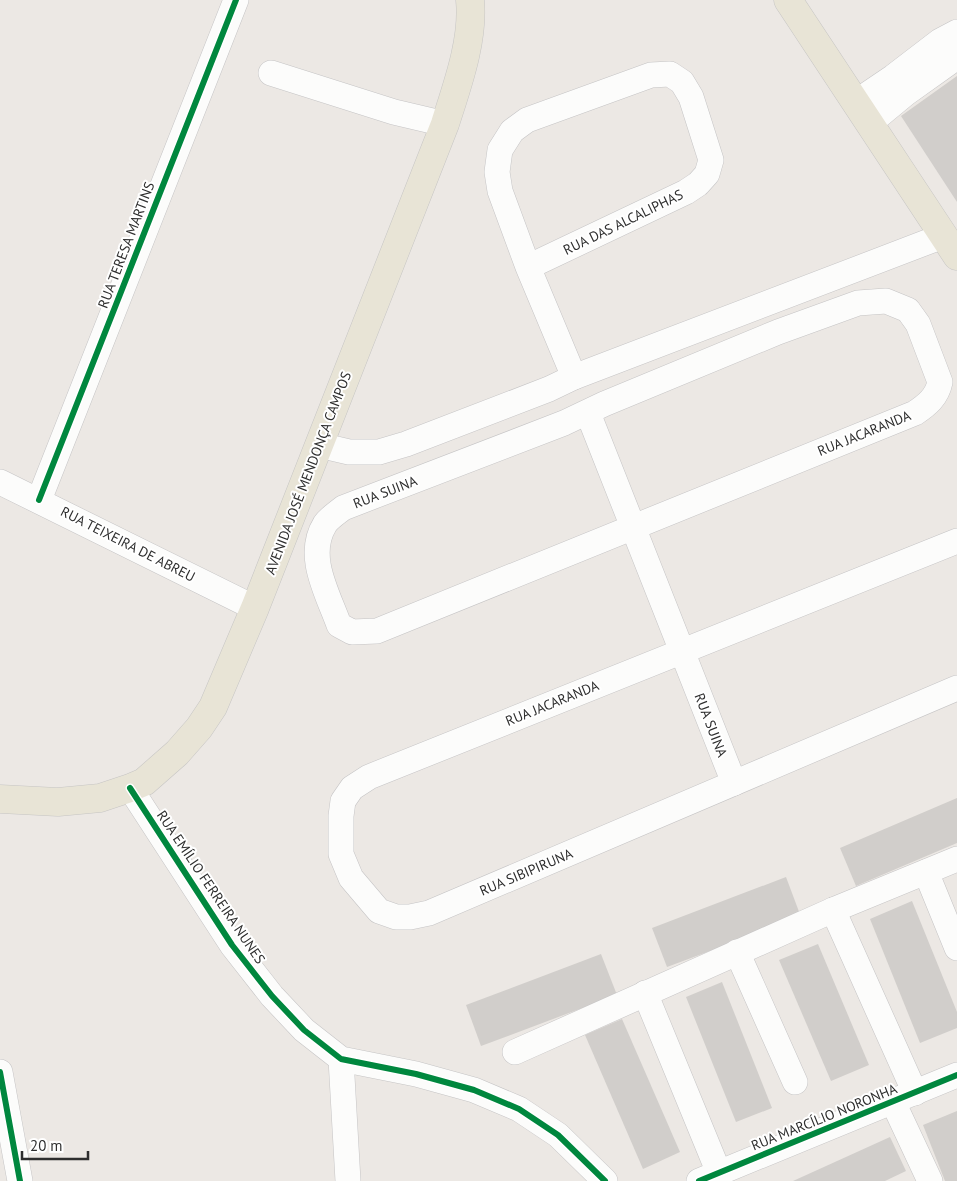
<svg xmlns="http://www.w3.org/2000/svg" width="957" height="1181" viewBox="0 0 957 1181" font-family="'PT Sans',sans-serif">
<rect width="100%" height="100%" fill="#ece8e4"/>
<g fill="#d1cecb">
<path d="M957,76V202L901,116Z"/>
<path d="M957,798V843L856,886L840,848Z"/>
<path d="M786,877L801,917L667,967L652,928Z"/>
<path d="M912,901L957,1012V1028L920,1043L870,919Z"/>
<path d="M818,944L869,1065L831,1081L779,960Z"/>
<path d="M601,954L617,995L481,1046L466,1005Z"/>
<path d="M722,982L772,1108L736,1122L686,997Z"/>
<path d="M622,1019L680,1152L643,1169L585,1035Z"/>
<path d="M957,1111V1181H945L923,1125Z"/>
<path d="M890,1137L906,1171L885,1181H793Z"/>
</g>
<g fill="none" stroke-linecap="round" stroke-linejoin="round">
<defs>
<g id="minor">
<path d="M271,73L394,112L445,124"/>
<path d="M856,102L893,77L940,41L957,32"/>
<path d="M870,123L905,94L957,57"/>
<path d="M528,267L686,192L698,184L707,174L711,160L691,97L682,82L670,74L651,75L527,120L512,131L500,150L497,172L500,191L528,267L574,377"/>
<path d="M886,301L908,310L918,324L940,382C937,397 927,405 915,413L377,631L352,632L339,625C328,594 305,556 325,524C329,518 337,513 343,508L564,423L604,404L778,332L858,303Z"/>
<path d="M588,413L734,783"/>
<path d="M319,445L349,452H379L406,444L549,389L574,377L943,236"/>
<path d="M0,482L255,608"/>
<path d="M39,500L236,0"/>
<path d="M957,541L369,777L352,788L343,801L341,816V854L351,878L379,911L396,917H410L429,913L957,688"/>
<path d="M130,788L232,945L272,996L304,1030L341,1059L416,1074L474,1090L519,1109L558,1135L605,1181"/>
<path d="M926,872L957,948"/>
<path d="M833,910L915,1093"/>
<path d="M737,952L795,1082"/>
<path d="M645,993L719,1173"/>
<path d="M515,1052L833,910L957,859"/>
<path d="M341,1059L348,1181"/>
<path d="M0,1072L20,1181"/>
<path d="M893,1102L930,1181"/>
<path d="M699,1181L957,1075"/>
</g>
<g id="major">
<path d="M788,0L957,256"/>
<path d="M0,799L58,802L100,798L130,788L144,782L177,753L199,728L213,707L255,608L445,124C457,86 474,40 470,0"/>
</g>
</defs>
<use href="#minor" stroke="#c5c4c5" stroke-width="26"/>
<use href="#major" stroke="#c6c5c4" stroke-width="29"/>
<use href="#minor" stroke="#fcfcfb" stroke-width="25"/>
<use href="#major" stroke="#e8e4d6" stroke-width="28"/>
<defs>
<g id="cycleway">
<path d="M39,500L236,0"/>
<path d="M130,788L232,945L272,996L304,1030L341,1059L416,1074L474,1090L519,1109L558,1135L605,1181"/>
<path d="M0,1072L20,1181"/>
<path d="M699,1181L957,1075"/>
</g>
</defs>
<use href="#cycleway" stroke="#fff" stroke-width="9"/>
<use href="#cycleway" stroke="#00873e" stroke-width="6"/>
</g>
<g text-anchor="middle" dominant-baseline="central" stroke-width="4" stroke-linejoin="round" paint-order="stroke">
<g font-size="14" fill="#2e2e2e" stroke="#fff">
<text transform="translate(623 222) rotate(-26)">RUA DAS ALCALIPHAS</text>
<text transform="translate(126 245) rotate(-69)">RUA TERESA MARTINS</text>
<text transform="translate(864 433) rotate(-22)">RUA JACARANDA</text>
<text transform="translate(308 473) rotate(-69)">AVENIDA JOSÉ MENDONÇA CAMPOS</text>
<text transform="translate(385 492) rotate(-21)">RUA SUINA</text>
<text transform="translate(128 544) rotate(27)">RUA TEIXEIRA DE ABREU</text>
<text transform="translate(552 703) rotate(-22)">RUA JACARANDA</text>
<text transform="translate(711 725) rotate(69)">RUA SUINA</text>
<text transform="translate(526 872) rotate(-23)">RUA SIBIPIRUNA</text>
<text transform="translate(211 887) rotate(56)">RUA EMÍLIO FERREIRA NUNES</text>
<text transform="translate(824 1117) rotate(-22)">RUA MARCÍLIO NORONHA</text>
</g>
</g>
<path d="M22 1151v8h66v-8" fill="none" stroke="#2e2e2e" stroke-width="2.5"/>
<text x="30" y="1151" font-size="15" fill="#2e2e2e" stroke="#ffffff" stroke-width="4" paint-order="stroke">20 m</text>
</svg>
